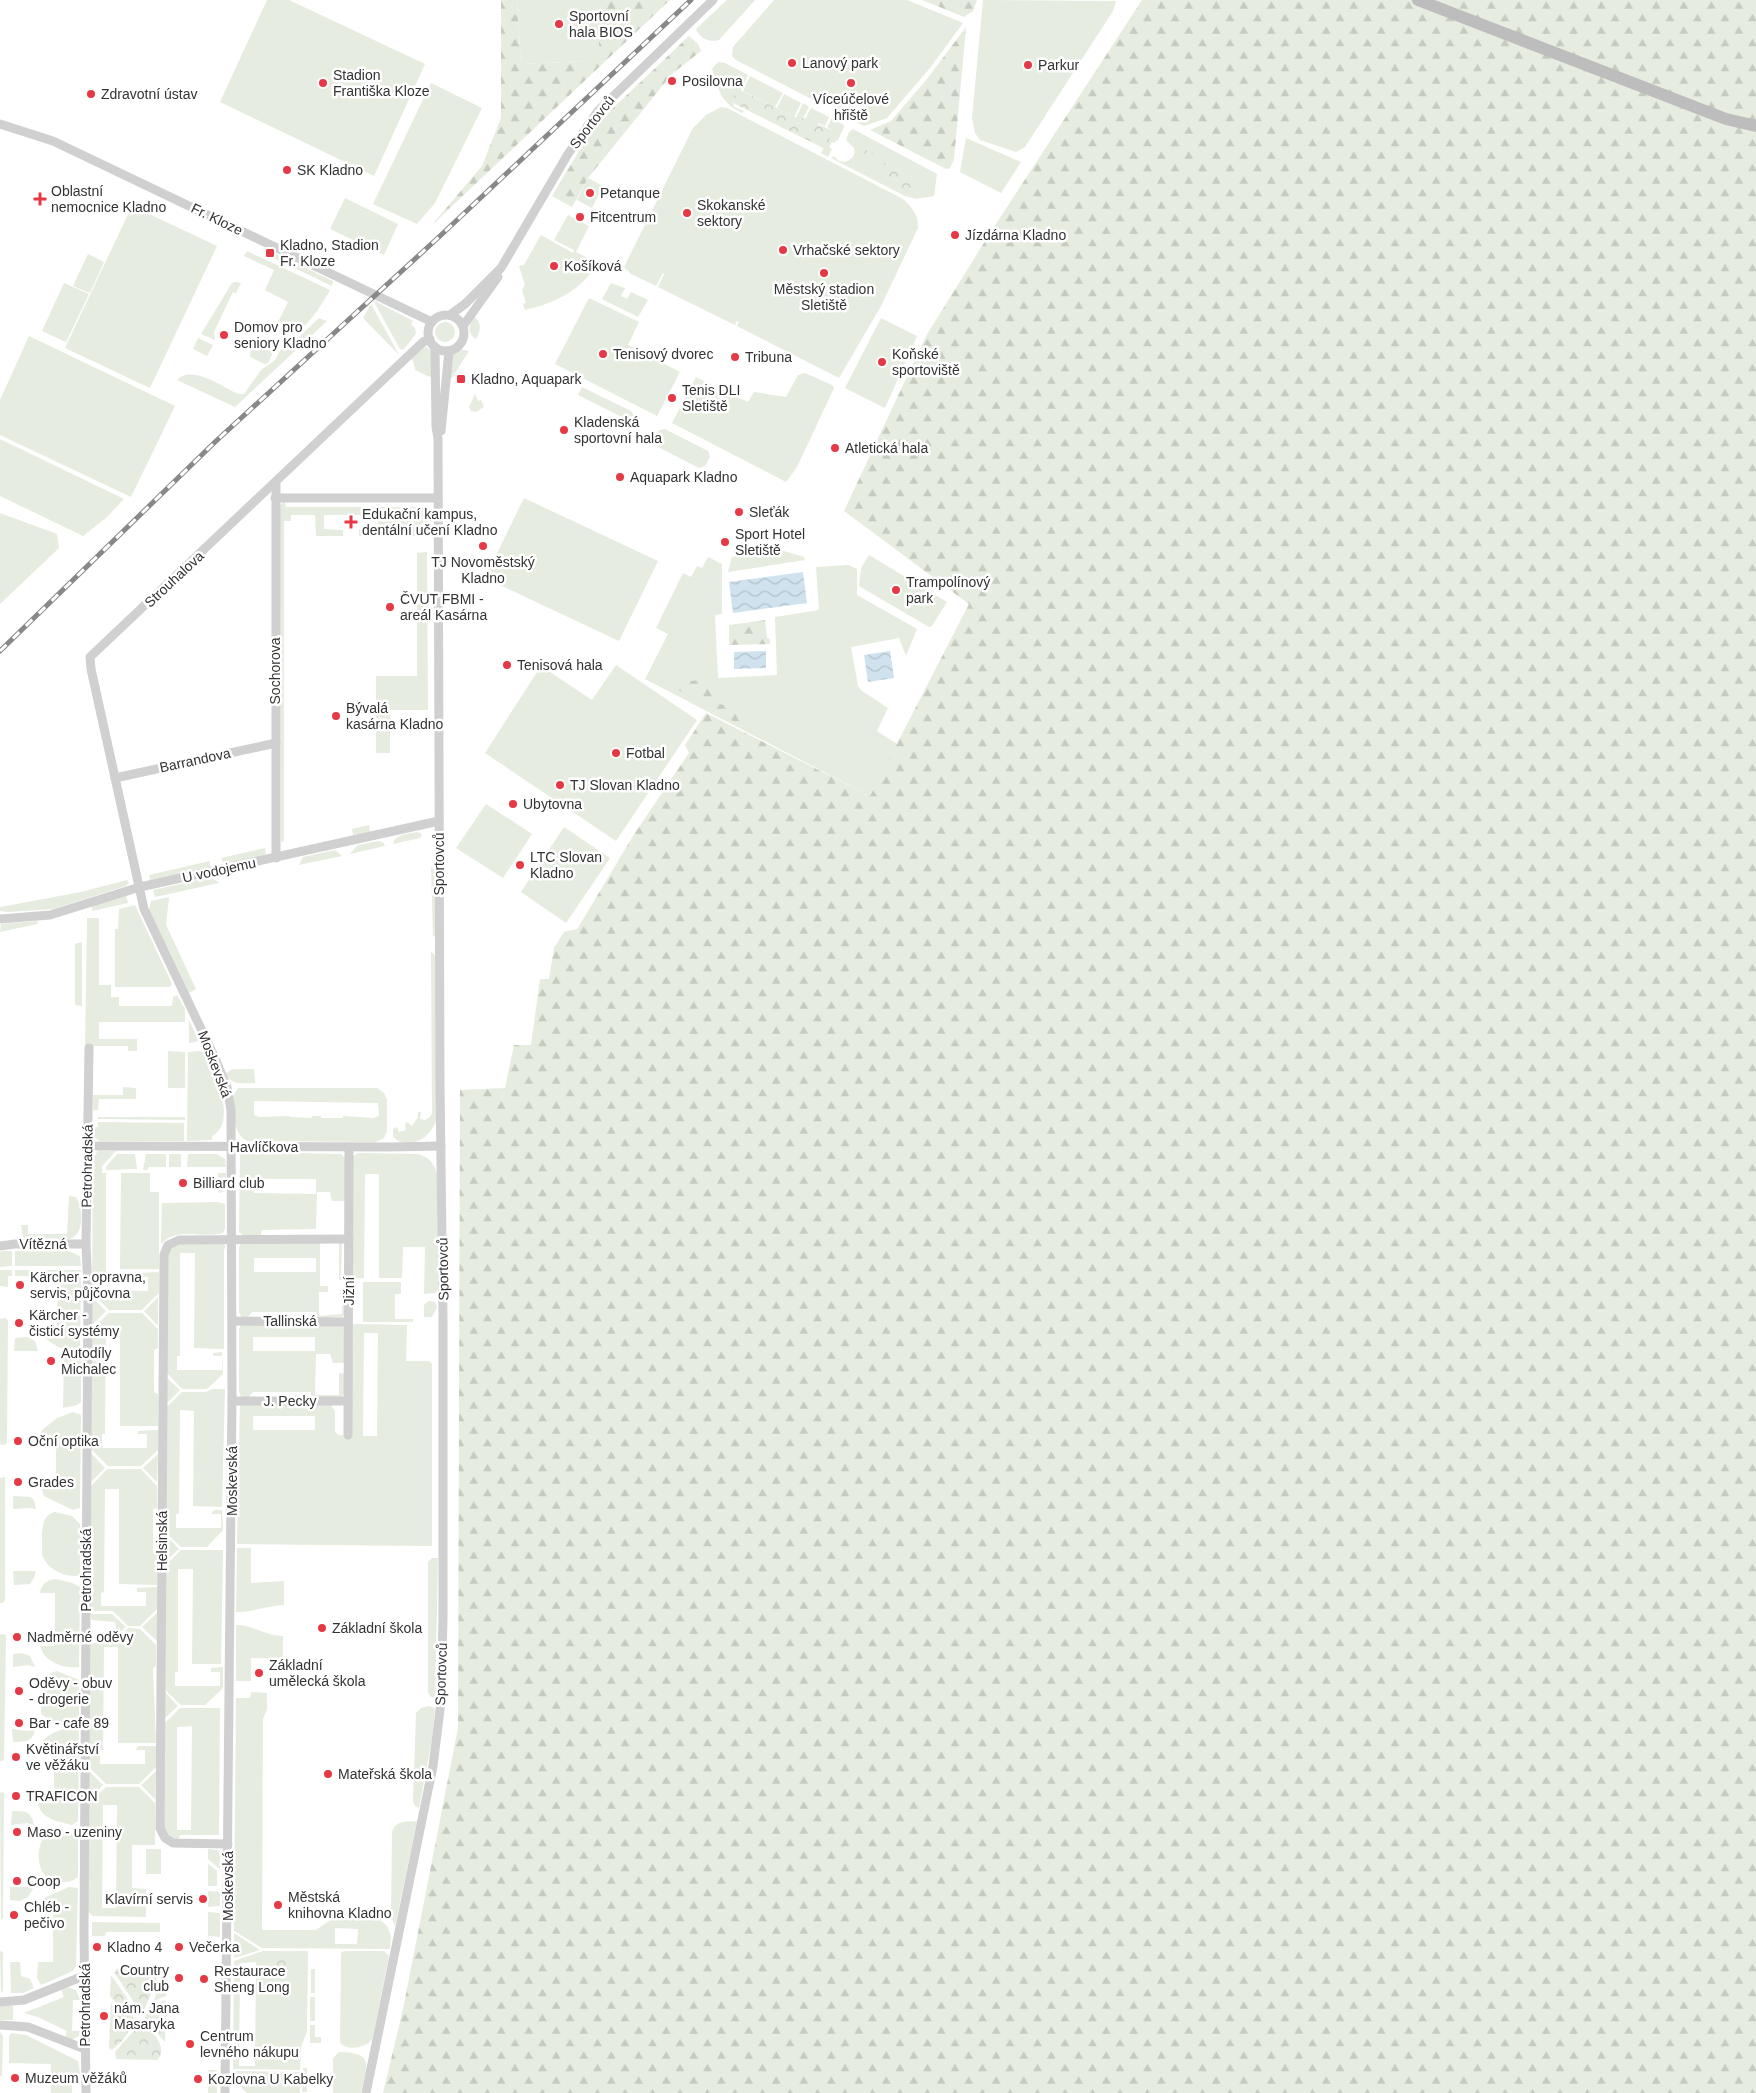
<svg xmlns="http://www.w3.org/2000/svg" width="1756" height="2093" viewBox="0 0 1756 2093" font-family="Arial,sans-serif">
<defs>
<pattern id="forest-firs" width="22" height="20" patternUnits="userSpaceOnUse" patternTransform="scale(1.25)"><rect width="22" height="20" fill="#e6ecdf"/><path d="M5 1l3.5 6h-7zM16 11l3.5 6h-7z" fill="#c6cbc0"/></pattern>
<pattern id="park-crowns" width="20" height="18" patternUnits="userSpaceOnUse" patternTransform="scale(1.25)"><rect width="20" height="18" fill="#e6ecdf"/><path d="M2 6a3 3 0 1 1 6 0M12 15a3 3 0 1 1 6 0" fill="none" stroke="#c6cbc0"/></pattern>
<pattern id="water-waves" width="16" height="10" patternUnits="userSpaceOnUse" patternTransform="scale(1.25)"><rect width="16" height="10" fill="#cfe2ee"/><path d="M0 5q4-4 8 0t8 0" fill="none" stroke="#b2c2cd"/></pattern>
</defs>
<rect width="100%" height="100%" fill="#fff"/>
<g fill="#e6ecdf" fill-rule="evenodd">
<path d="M267,0H289L425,64L374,176L220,102Z"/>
<path d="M517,0H599V50L585,61L521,64Z"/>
<path d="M727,0H755L719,40C709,43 700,38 696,29Z"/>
<path d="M774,0H907L963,23L930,68L887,118L864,126L852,120L855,116L864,111L867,97L863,95L852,116L823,101L850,50L821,104L736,60L732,56L733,47Z"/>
<path d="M983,0L1116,1L1113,11L1025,147L1016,152L980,140L975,133L972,118Z"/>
<path d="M718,62L725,63L748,75L741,90L731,102L734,104L733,106L744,111L742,113C719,101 720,92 712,69Z"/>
<path d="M750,76L783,93L775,107L743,91Z"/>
<path d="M431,83L482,108L435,203L417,224L373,204Z"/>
<path d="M784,94L801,103L794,117L777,108Z"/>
<path d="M803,103L809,107L802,120L796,118Z"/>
<path d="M721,107L727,108L903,199C912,207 919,216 918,228L881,306L839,378L737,326L739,322L737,321L735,325L658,287L664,274L663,273L656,286L631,274L624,267L693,128L706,115Z"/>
<path d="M811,108L829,117L825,126L818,123L817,125L805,119Z"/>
<path d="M832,118L844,125V127L838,140L834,143L832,142L829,147L832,149L828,157L821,153L834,131L827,127Z"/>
<path d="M853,129L937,174L934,196L916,199L905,196L831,158L834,156L839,161L845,162C852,160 856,155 854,148L846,140L849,132ZM884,163L920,181L906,186L890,177Z"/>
<path d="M966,138L1021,162L1001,193L960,172Z"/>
<path d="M588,178L603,186L592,208L577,200Z"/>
<path d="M345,198L398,224L384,255L330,229Z"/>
<path d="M132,206L217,246L150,388L65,348Z"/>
<path d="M568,215L589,226L576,252L598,263C581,290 556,303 525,310L523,304L526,303L522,290L525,285L519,266L524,265L541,235L573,253L574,250L554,240Z"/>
<path d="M247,251L330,290C326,298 307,329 297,330C291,330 283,324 278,322L288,302L265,290L274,270L244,256Z"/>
<path d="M274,253L333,281L332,286L271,257Z"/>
<path d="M88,254L104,262L90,293L73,286Z"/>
<path d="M235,282L241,283L236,293L233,292L214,332L215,340L201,334L232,283Z"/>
<path d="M64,283L89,294L66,342L42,331Z"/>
<path d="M611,283L625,288L621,296L627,299L631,292L648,300L638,317L602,299Z"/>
<path d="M589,298L639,322L628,345L680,372L657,416L555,364Z"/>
<path d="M373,300L413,321L411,324L415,328L416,334L403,350L400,349Z"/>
<path d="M371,304L399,355L363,318Z"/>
<path d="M474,316C482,324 481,329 476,339C466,333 469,325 474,316Z"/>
<path d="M319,318L327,321L235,407L177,380C191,364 223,387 238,394H244L261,370L275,360L284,344L300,336Z"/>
<path d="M881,318L917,336L885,408L845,388Z"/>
<circle cx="445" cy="332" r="10"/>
<path d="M29,336L175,406L131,497L0,435V400Z"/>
<path d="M198,338L213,345L207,356L193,349Z"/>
<path d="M269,338L275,340L277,344L268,363L264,364L250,357L251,348Z"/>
<path d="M425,346L432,351V377L427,376L415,370L414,363L411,358Z"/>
<path d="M460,349L469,351L452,378H448L452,355Z"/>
<path d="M805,373L832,385L834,388L797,467L786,482L672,423L696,377L748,402L754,392L786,397L798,375Z"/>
<path d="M582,387L631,411L634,415L632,422L578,395Z"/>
<path d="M475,394L478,401L481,400L484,407L476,412L471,411L469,407Z"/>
<path d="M665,429L708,451L710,457L705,466L699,468L658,447C655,442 656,435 659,430Z"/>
<path d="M0,439L124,499L107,517L83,536L0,496Z"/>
<path d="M524,498L658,561L619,641L485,578Z"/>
<path d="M285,501L286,507H428V536H359V529H378V515H324V529L343,530V536H316L315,515H291V521H284V841L281,842L280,505Z"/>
<path d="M0,513L57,534L59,548L0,604Z"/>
<path d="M777,549L804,557L805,560L728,572L732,557Z"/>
<path d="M427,552L428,710H390V753H376V676H417V553Z"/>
<path d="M869,555L947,602L932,626L929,627L859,586L861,568Z"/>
<path d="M708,557L722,564V614L715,615L718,678L777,675L775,617L819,610L816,567L848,565L857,569V595L917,629L906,656L899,638L851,647L858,686L862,691L888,708L877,731L897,744L870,796L645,679L668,634L656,628L683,573L691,577L697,566L702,568Z"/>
<path d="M616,665L697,720L616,841L485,753L541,666L592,700Z"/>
<path d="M486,804L532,834L503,878L456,848Z"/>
<path d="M369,825L370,832L353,835L352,829Z"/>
<path d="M564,827L610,858L566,923L521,892Z"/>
<path d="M417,832L422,834L420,838L393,844C395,834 408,834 417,832Z"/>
<path d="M378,841L383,842L385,846L350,854L358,845Z"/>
<path d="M265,848L266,854L262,857L225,865L221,858Z"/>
<path d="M335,850L342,856L299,865L303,857Z"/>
<path d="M210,861V868L150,880L149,875Z"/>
<path d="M431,867L435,870L436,935L433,937Z"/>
<path d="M211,877L219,883L155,897L153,890Z"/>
<path d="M127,880L129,883L126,886L53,909L8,912L0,911V907L81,892Z"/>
<path d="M126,895L128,903L92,911V906Z"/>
<path d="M169,897L166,925L196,989L189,993L149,910L151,901Z"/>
<path d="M135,905L172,984L170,987H115V929H118L119,909Z"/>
<path d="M87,918H99V985H111V997H119V1006H172L173,997L177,995L185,1009V1022H99V1039H137V1051H128V1046H94L93,1048H85Z"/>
<path d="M38,921L37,924L0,932L1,924Z"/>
<path d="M82,942V1006L75,1005V944Z"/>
<path d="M431,951L436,957V1122C430,1134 422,1143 408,1142C401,1142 397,1142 393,1136V1130L395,1128L397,1127L399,1132L406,1130L405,1124L407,1122L412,1126L418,1117V1112H421L420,1119L425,1120L430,1117L432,1113Z"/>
<path d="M189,1020L199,1041L189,1043Z"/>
<path d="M168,1051L185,1052V1088H168Z"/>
<path d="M200,1051L206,1053C215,1074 238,1123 212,1136V1140L187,1141L188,1052Z"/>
<path d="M233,1069H254L255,1083C243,1083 231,1086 226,1073Z"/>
<path d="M123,1087L136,1088V1099H99L98,1110H93V1095H123Z"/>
<path d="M238,1088H377L384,1093L387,1099V1131L384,1138L376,1142L248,1141C231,1135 235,1110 233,1096ZM254,1101L378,1103L379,1116L373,1118L343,1116V1118H321V1116H312V1118L290,1117V1116L259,1117L254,1115Z"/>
<path d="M98,1117H185V1120L98,1119Z"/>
<path d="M98,1122L184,1123V1141H100C94,1138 93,1134 93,1128L98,1127Z"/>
<path d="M98,1151H116L102,1166V1173H106V1276H103V1290L148,1291V1277L139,1276V1273L159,1272V1293L142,1310H109L92,1293L93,1157Z"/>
<path d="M244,1152L341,1154L346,1159L347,1201H333L331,1198L330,1192H317L316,1229L262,1230L260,1237L244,1236L239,1232L240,1154ZM254,1179H316V1194L254,1193Z"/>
<path d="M358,1153L418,1154C429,1157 435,1164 437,1175L438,1290L436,1293L424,1294L425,1247H403L402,1278H379V1174H365L364,1278L351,1279L353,1156Z"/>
<path d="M117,1154H135L137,1169L106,1170V1167Z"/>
<path d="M146,1154H166V1167H149L147,1170H143Z"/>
<rect x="169" y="1154" width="12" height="13"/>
<path d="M188,1154H217L225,1159L226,1167H187Z"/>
<path d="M121,1173H150V1192H159V1269H120Z"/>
<path d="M218,1173H226V1191L218,1193Z"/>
<path d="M69,1196L76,1197C83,1208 85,1234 70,1239H27L23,1237L21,1225H28V1234H67Z"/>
<path d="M218,1202L225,1204V1228L223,1233C203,1239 176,1226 161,1244L162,1203Z"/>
<path d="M320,1241V1286H328V1292H319V1316L342,1314L343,1293L346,1298L345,1315L342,1317L316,1319V1312H283V1319H280V1312H252L246,1319L241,1316L239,1312V1247L241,1243ZM254,1258H316V1272H254Z"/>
<path d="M339,1242L342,1244L341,1280H339Z"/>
<path d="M174,1244H223L226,1246L224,1250V1349L194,1348L195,1253H180V1356H177V1370H222V1356H213V1353L222,1352L223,1374L207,1389H182L166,1372V1256Z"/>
<path d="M3,1251H12V1266L0,1267V1252Z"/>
<path d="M15,1251H68L80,1256L81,1266H15Z"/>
<path d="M0,1270H12V1276H8V1287L0,1286Z"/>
<path d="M15,1270H81L80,1350C69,1355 43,1342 42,1330H57L58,1277L15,1276Z"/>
<path d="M363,1282H401V1294H395V1319H413V1322H363Z"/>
<path d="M92,1297L106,1311L92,1325Z"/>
<path d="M158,1297V1326L144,1311Z"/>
<path d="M429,1301L435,1302L437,1307L432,1317H424V1305Z"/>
<path d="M109,1313H142L158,1329V1348L154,1350V1392L158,1394V1426H120V1331H106L105,1434H102V1448H147V1434H138V1431L158,1430V1450L141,1466H108L91,1449L92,1329Z"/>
<path d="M6,1318L8,1321L7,1443L4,1445L0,1444V1319Z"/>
<path d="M241,1324L342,1325L344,1328L346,1363H333L330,1354H316L315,1395H339V1373L346,1374L345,1393L341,1397L311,1398V1392H253L248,1398L241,1397L239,1392V1329ZM253,1337H315V1351H253Z"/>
<path d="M353,1324L407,1325L406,1361H429L432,1364V1546L237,1544L240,1404L331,1405L335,1411V1432L339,1435H350ZM364,1333H378L377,1436H363ZM253,1416H315V1430H253Z"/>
<path d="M27,1337L35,1341L38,1351H14L15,1338Z"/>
<path d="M64,1355L81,1361V1402L77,1405L63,1408Z"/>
<path d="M165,1376L180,1390L165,1405Z"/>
<path d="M212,1389H225L222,1507L193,1506L194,1411L180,1410L179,1514H176V1528H221V1514H212V1512L214,1510H222L223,1530L207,1547H181L164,1531L165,1409L182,1392H206Z"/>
<path d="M73,1412L81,1415L80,1508L73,1510L44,1496L41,1488L56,1487V1435H41L42,1430L57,1418Z"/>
<path d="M91,1453L105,1468L91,1482Z"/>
<path d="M158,1454L157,1482L143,1468Z"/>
<path d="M107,1469H141L157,1486V1508L153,1509V1552L157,1553V1585L119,1584V1489H105L104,1592L101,1593V1606H146V1592H137V1588L157,1587V1609L140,1626H128L113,1611H90L91,1486Z"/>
<path d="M5,1477V1601L2,1603H0V1478Z"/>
<path d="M13,1496L30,1497L34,1500L36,1509L30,1508L13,1509Z"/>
<path d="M55,1512L72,1516L80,1524V1576C64,1577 47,1570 42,1554C43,1541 38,1515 55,1512Z"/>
<path d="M164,1533L179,1549L164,1563Z"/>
<path d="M237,1548H251V1583L284,1581V1605C267,1606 253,1612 236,1612Z"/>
<path d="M181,1550H223L221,1664H192L193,1569H178V1672H175V1686H220V1672H211V1668L223,1667V1688L205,1705H181L164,1689V1567Z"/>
<path d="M432,1558H438L435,1699L430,1696L428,1692V1562Z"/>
<path d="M13,1571H36L34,1578L30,1584L14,1585Z"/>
<path d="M56,1579L72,1583L80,1587L79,1667C64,1669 44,1662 40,1646H55V1593H40C41,1584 47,1580 56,1579Z"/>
<path d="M157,1613V1641L142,1627Z"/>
<path d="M90,1614H112L126,1627L112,1640H90L93,1636L117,1635L115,1622L92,1620Z"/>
<path d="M236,1625C253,1625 266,1636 283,1636V1659L251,1658V1681H236Z"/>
<path d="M128,1628L140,1629L156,1645V1666L153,1668L156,1743H118V1647H104L103,1750H100V1764H145V1750H136L138,1746H156V1767L139,1784H106L89,1767L90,1643H113Z"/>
<path d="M3,1634L6,1635L4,1760L2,1761H0V1635Z"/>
<path d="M22,1653L30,1656L35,1667L28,1665L13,1667V1654Z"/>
<path d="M57,1671L79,1680V1719L72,1722H52L41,1714C42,1698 38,1675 57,1671Z"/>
<path d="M164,1691L178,1706L163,1720Z"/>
<path d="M251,1692L267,1693V1709L263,1719L262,1930H316L332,1919L380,1920L387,1926L391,1936L390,1949L262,1948L234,1931L236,1698H250ZM335,1928L358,1929L357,1944H335Z"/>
<path d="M429,1706L435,1708L432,1739L419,1808L415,1806L413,1802L416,1713L421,1708Z"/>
<path d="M180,1708H220L219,1835H180L178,1841H174L164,1831L163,1725ZM192,1726L191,1830H177V1727Z"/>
<path d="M73,1727L79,1729L78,1821L72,1825C60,1822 40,1819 38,1803H54V1751L39,1750C43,1734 58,1730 73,1727Z"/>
<path d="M12,1729L28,1731L35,1729C34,1742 24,1742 13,1742Z"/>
<path d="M89,1771L103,1785L89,1799Z"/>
<path d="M156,1771L155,1799L141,1785Z"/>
<path d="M106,1787H139L155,1803V1845H132V1888L146,1889V1917L93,1916L88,1912L89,1803ZM103,1805H117L116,1908H102Z"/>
<path d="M2,1792L4,1793L3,1918L1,1920L0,1793Z"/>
<path d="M12,1811C26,1811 31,1811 34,1825L27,1823L11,1825Z"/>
<path d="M417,1821L395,1926L391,1916L392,1833C395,1820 406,1822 417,1821Z"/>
<path d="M58,1829L69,1831L78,1836V1877C73,1881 69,1882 63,1882C32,1885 31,1832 58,1829Z"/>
<rect x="146" y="1849" width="15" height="25"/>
<path d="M208,1849L217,1850L220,1852V1869L208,1859Z"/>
<path d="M208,1864L217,1871V1886H208Z"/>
<path d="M10,1887H34L28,1897L20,1901L10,1900Z"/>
<path d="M69,1887L78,1888L76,1966L73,1971L41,1985L37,1978L38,1962H53V1909H37L44,1898Z"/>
<path d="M208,1891L220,1892V1906L208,1907Z"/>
<path d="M208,1912L220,1913V1937L208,1936Z"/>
<path d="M92,1922L160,1923V1932H106L105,1936H92Z"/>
<path d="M234,1933L260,1950L234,1958Z"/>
<path d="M0,1951L3,1952V1991L1,1993Z"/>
<path d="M263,1951H308L307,2032L301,2047L300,2070L233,2069L234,1961ZM256,1962L255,2066H239L240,1963Z"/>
<path d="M344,1951H384L389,1956L372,2040C365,2048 347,2051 340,2043L341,1953Z"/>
<path d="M10,1962H20L21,1976L30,1979L34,1988L23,1993H11Z"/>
<rect x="311" y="1969" width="4" height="24"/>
<path d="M68,1987L76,1990L80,2000H73L72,2031H80L79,2036L72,2040L65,2038L67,2031L38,2017L24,2013L64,1997L61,1990Z"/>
<rect x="310" y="1997" width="5" height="24"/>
<rect x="0" y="2006" width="13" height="14"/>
<path d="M310,2025H315V2037H321V2043H310Z"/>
<path d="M0,2032L3,2036L2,2076H0Z"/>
<path d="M11,2033L26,2035L78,2061L80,2074L72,2077V2093H51V2064L9,2063V2036Z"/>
<path d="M339,2052C375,2053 367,2064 361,2093H333V2058Z"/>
<path d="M303,2068H307V2092H302Z"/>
<rect x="208" y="2070" width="9" height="23"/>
<path d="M234,2071L300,2072V2093H247L234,2080Z"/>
</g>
<g fill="url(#forest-firs)">
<path d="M501,0H517L521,64L585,61L599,49V0H670L431,226L482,166L501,118Z"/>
<path d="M922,0H977L973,11L964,17Z"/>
<path d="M1142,0H1756V2093H383L403,2009L458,1728L460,1090L505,1088L514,1045H531L540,979H549L554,948L564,932L577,929L579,926L633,836L689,753L685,745L706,713L870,796L969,604L844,511L926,336L992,230Z"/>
<path d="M966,27L954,159L950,168L946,169L870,130L891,121L927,79Z"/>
<path d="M689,36L698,44L701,51L672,74L588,178L572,207L552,196L585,141L611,110Z"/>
<path d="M765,620L767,638L770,639V644L729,645V625Z"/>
<path d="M698,680L711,688L718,704L743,707L740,722C719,721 688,695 669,684Z"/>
</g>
<g fill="url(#park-crowns)">
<path d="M738,89L801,120L803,118L834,131L825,149L731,102Z"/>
<path d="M860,147L874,154V161H868L859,151Z"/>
<path d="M884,163L920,181L915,190L906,186L904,189L897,185L898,181L890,177L885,179L877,174V167Z"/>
<path d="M278,1957H284L290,1963L289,1993L269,1992L270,1964Z"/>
<path d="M119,1967L157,1968L159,1969L155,1985L144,2010L137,2007L114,1972Z"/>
<path d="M111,1975L135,2010L133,2013L117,2005L110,1996Z"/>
<path d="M161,1977L164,1976L167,1978L166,1996L154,2001Z"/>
<path d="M165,2000L166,2002L165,2042L148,2023L145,2017L150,2006Z"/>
<path d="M111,2003L134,2017L136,2021L122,2041L112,2050L109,2048Z"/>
<path d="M143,2024C153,2031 169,2049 157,2060L116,2059L115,2052L138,2026Z"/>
</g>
<g fill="url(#water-waves)">
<path d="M803,572L807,603L733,613L729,582Z"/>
<path d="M766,651V668L734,669V652Z"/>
<path d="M890,651L894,678L868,682L864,655Z"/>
</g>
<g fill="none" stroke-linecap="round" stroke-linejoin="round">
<g stroke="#d0d0d0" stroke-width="9">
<path d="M0,124L53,141L432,322"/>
<circle cx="446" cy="333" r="18"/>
<path d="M450,315L465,304L501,268L568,154L598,111L713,0"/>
<path d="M463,326L498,277"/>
<path d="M441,431L449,351"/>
<path d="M276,484V858"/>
<path d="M275,498H438"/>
<path d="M115,778L276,743"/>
<path d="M0,919L50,915L140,887L439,821"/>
<path d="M87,1146L390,1147L441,1146"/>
<path d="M0,1246L15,1244H86"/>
<path d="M233,1321L348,1322"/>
<path d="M232,1401H348"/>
<path d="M348,1435L349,1147"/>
<path d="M228,1844L173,1843L165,1838L160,1828L164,1255L168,1245L179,1240L349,1239"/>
<path d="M0,2002L24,2000L86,1975"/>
<path d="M0,2025L28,2027L85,2049"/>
<path d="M86,2093L84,1932L88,1291L86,1244L89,1048"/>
<path d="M225,2093L232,1394L231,1110L227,1087L214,1056L144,909L91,669L90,657L423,342L430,339"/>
<path d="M366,2093L433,1766L441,1702L443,1618V1317L440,1085L438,438L436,427L435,347"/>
</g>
<path stroke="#bdbdbd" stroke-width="12" d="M1418,0L1726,119L1756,126"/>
<defs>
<path id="rail" d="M0,651L215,442L440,236L691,0"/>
</defs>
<use href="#rail" stroke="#888" stroke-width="5"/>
<use href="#rail" stroke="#fff" stroke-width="3" stroke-dasharray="9" stroke-linecap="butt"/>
</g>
<g fill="#e63946" stroke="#fff" stroke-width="2">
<circle cx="559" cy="24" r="5"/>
<circle cx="792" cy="63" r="5"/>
<circle cx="1028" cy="65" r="5"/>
<circle cx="672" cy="81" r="5"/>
<circle cx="323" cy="83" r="5"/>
<circle cx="851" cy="83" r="5"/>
<circle cx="91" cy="94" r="5"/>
<circle cx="287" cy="170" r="5"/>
<circle cx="590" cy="193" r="5"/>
<path d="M37.5 191.5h5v5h5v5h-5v5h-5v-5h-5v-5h5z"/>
<circle cx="687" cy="213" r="5"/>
<circle cx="580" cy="217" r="5"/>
<circle cx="955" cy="235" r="5"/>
<circle cx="783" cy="250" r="5"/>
<rect x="265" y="248" width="10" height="10" rx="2.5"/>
<circle cx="554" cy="266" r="5"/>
<circle cx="824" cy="273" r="5"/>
<circle cx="224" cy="335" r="5"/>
<circle cx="603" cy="354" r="5"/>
<circle cx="735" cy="357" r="5"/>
<circle cx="882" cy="362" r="5"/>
<rect x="456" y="374" width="10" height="10" rx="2.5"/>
<circle cx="672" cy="398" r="5"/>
<circle cx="564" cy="430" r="5"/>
<circle cx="835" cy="448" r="5"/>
<circle cx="620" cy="477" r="5"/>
<circle cx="739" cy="512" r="5"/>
<path d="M348.5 514.5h5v5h5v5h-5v5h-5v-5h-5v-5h5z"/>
<circle cx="725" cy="542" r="5"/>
<circle cx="483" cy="546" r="5"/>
<circle cx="896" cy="590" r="5"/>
<circle cx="390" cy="607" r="5"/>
<circle cx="507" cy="665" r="5"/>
<circle cx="336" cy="716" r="5"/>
<circle cx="616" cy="753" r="5"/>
<circle cx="560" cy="785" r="5"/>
<circle cx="513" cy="804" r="5"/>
<circle cx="520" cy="865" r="5"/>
<circle cx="183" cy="1183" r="5"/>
<circle cx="20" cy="1285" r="5"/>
<circle cx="19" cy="1323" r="5"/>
<circle cx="51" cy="1361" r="5"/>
<circle cx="18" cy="1441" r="5"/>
<circle cx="18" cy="1482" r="5"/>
<circle cx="322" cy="1628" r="5"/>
<circle cx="17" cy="1637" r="5"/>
<circle cx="259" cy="1673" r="5"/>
<circle cx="19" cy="1691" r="5"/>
<circle cx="19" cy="1723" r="5"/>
<circle cx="16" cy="1757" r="5"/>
<circle cx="328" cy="1774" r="5"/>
<circle cx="16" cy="1796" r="5"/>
<circle cx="17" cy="1832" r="5"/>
<circle cx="17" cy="1881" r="5"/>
<circle cx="203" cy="1899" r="5"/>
<circle cx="278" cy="1905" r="5"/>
<circle cx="14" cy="1915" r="5"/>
<circle cx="97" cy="1947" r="5"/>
<circle cx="179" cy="1947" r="5"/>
<circle cx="179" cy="1978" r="5"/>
<circle cx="204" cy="1979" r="5"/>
<circle cx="104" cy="2016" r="5"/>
<circle cx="190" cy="2044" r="5"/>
<circle cx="15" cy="2078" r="5"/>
<circle cx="198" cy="2079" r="5"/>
</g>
<g text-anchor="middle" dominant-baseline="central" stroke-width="5" stroke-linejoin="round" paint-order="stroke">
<g font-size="14" fill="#333" stroke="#fff" text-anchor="start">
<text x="569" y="16">Sportovní<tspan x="569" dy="16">hala BIOS</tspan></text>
<text x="802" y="63">Lanový park</text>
<text x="1038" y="65">Parkur</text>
<text x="333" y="75">Stadion<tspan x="333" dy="16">Františka Kloze</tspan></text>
<text x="682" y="81">Posilovna</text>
<text x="101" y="94">Zdravotní ústav</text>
<text x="851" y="99" text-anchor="middle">Víceúčelové<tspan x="851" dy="16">hřiště</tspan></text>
<text x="297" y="170">SK Kladno</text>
<text x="51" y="191">Oblastní<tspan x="51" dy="16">nemocnice Kladno</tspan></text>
<text x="600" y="193">Petanque</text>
<text x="697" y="205">Skokanské<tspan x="697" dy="16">sektory</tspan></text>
<text x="590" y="217">Fitcentrum</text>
<text x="965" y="235">Jízdárna Kladno</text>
<text x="280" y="245">Kladno, Stadion<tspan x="280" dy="16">Fr. Kloze</tspan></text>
<text x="793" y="250">Vrhačské sektory</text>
<text x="564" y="266">Košíková</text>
<text x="824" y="289" text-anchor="middle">Městský stadion<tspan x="824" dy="16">Sletiště</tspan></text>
<text x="234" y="327">Domov pro<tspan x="234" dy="16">seniory Kladno</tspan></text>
<text x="613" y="354">Tenisový dvorec</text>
<text x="892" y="354">Koňské<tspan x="892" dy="16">sportoviště</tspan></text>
<text x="745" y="357">Tribuna</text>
<text x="471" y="379">Kladno, Aquapark</text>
<text x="682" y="390">Tenis DLI<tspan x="682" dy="16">Sletiště</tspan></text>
<text x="574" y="422">Kladenská<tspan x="574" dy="16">sportovní hala</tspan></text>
<text x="845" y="448">Atletická hala</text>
<text x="630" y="477">Aquapark Kladno</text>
<text x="749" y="512">Sleťák</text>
<text x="362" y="514">Edukační kampus,<tspan x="362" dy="16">dentální učení Kladno</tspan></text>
<text x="735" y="534">Sport Hotel<tspan x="735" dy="16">Sletiště</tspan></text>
<text x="483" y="562" text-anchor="middle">TJ Novoměstský<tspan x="483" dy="16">Kladno</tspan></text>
<text x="906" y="582">Trampolínový<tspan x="906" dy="16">park</tspan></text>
<text x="400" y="599">ČVUT FBMI -<tspan x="400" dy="16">areál Kasárna</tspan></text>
<text x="517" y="665">Tenisová hala</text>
<text x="346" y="708">Bývalá<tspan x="346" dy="16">kasárna Kladno</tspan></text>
<text x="626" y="753">Fotbal</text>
<text x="570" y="785">TJ Slovan Kladno</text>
<text x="523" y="804">Ubytovna</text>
<text x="530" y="857">LTC Slovan<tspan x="530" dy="16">Kladno</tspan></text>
<text x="193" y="1183">Billiard club</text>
<text x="30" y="1277">Kärcher - opravna,<tspan x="30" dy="16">servis, půjčovna</tspan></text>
<text x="29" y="1315">Kärcher -<tspan x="29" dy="16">čisticí systémy</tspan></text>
<text x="61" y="1353">Autodíly<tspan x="61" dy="16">Michalec</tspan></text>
<text x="28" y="1441">Oční optika</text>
<text x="28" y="1482">Grades</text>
<text x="332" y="1628">Základní škola</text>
<text x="27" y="1637">Nadměrné oděvy</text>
<text x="269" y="1665">Základní<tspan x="269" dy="16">umělecká škola</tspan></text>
<text x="29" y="1683">Oděvy - obuv<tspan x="29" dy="16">- drogerie</tspan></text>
<text x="29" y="1723">Bar - cafe 89</text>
<text x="26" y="1749">Květinářství<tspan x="26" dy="16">ve věžáku</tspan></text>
<text x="338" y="1774">Mateřská škola</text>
<text x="26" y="1796">TRAFICON</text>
<text x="27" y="1832">Maso - uzeniny</text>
<text x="27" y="1881">Coop</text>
<text x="288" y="1897">Městská<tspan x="288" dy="16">knihovna Kladno</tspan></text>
<text x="193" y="1899" text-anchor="end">Klavírní servis</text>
<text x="24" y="1907">Chléb -<tspan x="24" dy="16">pečivo</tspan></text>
<text x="107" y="1947">Kladno 4</text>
<text x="189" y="1947">Večerka</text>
<text x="169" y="1970" text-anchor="end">Country<tspan x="169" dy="16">club</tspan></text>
<text x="214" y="1971">Restaurace<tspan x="214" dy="16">Sheng Long</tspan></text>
<text x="114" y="2008">nám. Jana<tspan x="114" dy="16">Masaryka</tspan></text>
<text x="200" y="2036">Centrum<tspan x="200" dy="16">levného nákupu</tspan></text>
<text x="25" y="2078">Muzeum věžáků</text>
<text x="208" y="2079">Kozlovna U Kabelky</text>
</g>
<g font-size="14" fill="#333" stroke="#fff">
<text transform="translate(592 122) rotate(-52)">Sportovců</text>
<text transform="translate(217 219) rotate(26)">Fr. Kloze</text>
<text transform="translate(174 579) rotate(-43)">Strouhalova</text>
<text transform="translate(275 671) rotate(-90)">Sochorova</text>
<text transform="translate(195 760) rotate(-12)">Barrandova</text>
<text transform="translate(439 864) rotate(-90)">Sportovců</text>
<text transform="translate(219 870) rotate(-12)">U vodojemu</text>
<text transform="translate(215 1064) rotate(69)">Moskevská</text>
<text x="264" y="1147">Havlíčkova</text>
<text transform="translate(87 1166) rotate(-89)">Petrohradská</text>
<text x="43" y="1244">Vítězná</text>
<text transform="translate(443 1269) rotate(-91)">Sportovců</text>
<text transform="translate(349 1291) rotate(-90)">Jižní</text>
<text x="290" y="1321">Tallinská</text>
<text x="290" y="1401">J. Pecky</text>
<text transform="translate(232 1481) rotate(-90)">Moskevská</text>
<text transform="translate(162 1541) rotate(-90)">Helsinská</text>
<text transform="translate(86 1570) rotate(-90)">Petrohradská</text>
<text transform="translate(441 1674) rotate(-88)">Sportovců</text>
<text transform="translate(228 1886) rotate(-90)">Moskevská</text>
<text transform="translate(85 2005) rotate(-90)">Petrohradská</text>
</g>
</g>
</svg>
